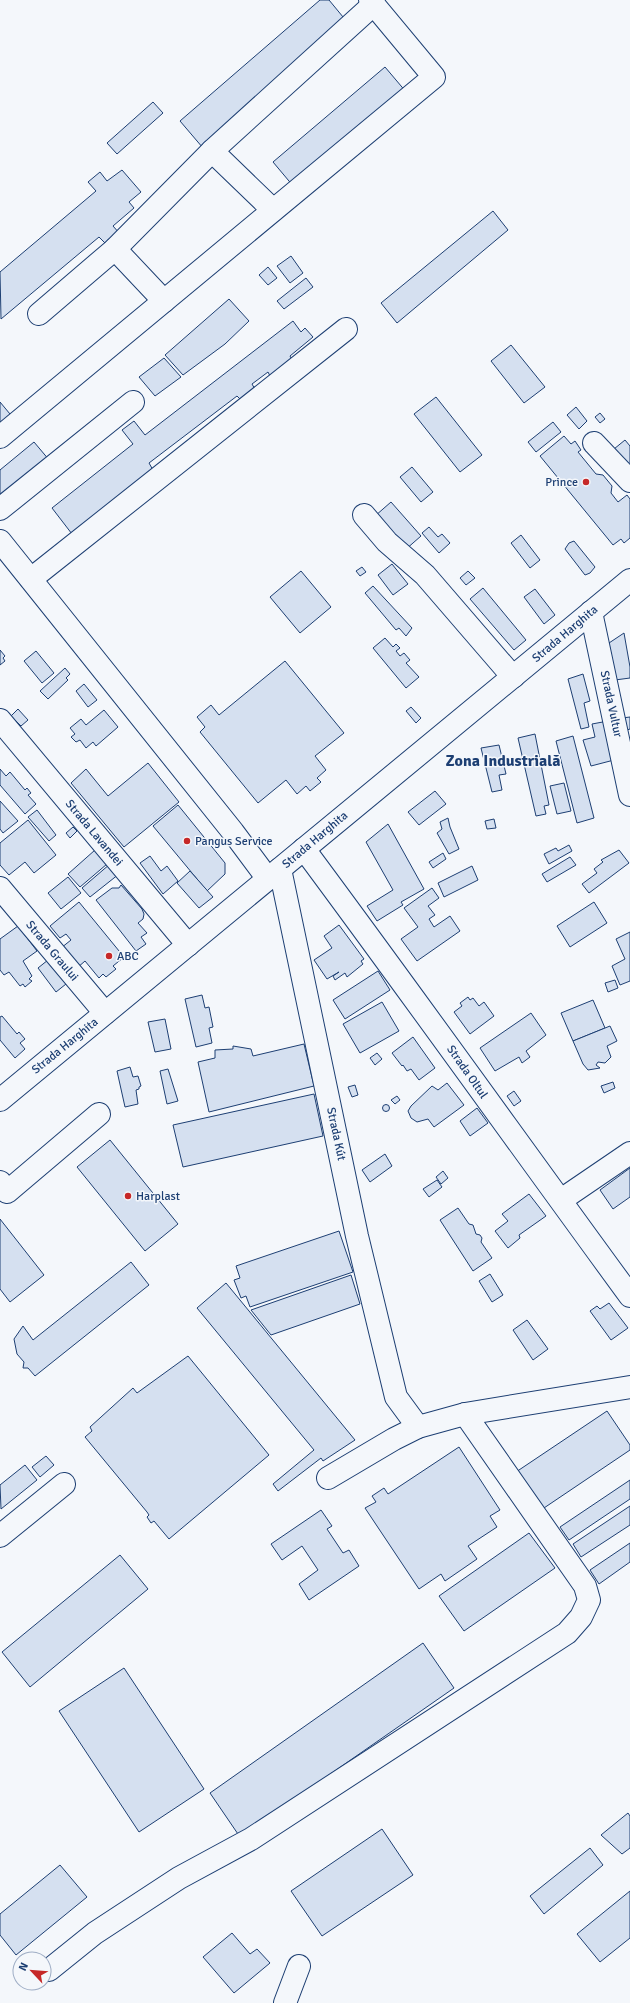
<svg xmlns="http://www.w3.org/2000/svg" width="630" height="2003" viewBox="0 0 630 2003" font-family="Signika,sans-serif">
<rect width="100%" height="100%" fill="#f4f7fb"/>
<g fill="#d5e0f0" stroke="#1d3f73">
<path d="M320,0H329L348,23L203,148L180,121Z"/>
<path d="M385,67L407,93L294,187L273,162Z"/>
<path d="M153,102L163,113L117,154L107,143Z"/>
<path d="M122,170L141,192L129,202L134,208L113,226L120,234L107,245L99,237L1,319L0,272L96,191L88,182L100,172L107,181Z"/>
<path d="M493,211L508,230L397,323L381,303Z"/>
<path d="M291,256L303,273L290,283L277,266Z"/>
<path d="M268,267L277,278L268,285L259,275Z"/>
<path d="M306,278L313,287L284,309L277,301Z"/>
<path d="M229,299L249,321L225,344L183,375L165,355Z"/>
<path d="M293,321L301,332L305,328L313,337L290,356L292,360L270,376L268,372L252,384L256,391L242,401L237,396L149,463L153,470L72,534L52,508L133,444L122,430L134,421L145,435Z"/>
<path d="M511,345L545,387L524,403L491,361Z"/>
<path d="M164,358L181,377L155,396L139,377Z"/>
<path d="M436,397L482,455L460,472L414,414Z"/>
<path d="M0,402L15,420L0,433Z"/>
<path d="M576,407L587,421L579,429L567,415Z"/>
<path d="M600,413L605,419L600,423L595,417Z"/>
<path d="M553,422L561,432L536,452L528,442Z"/>
<path d="M564,436L571,444L575,441L581,450L578,452L596,474L603,475L612,486L611,493L618,502L627,495L630,499V538L624,543L621,539L613,545L540,456Z"/>
<path d="M625,440L630,446V468L614,449Z"/>
<path d="M34,442L50,461L0,495V470Z"/>
<path d="M412,467L433,492L421,502L400,477Z"/>
<path d="M391,502L421,536L405,550L375,516Z"/>
<path d="M429,527L438,537L442,534L450,543L439,553L422,533Z"/>
<path d="M521,535L540,560L530,568L511,543Z"/>
<path d="M574,541L595,567L590,573L585,575L565,549L569,543Z"/>
<path d="M392,564L408,584L393,595L378,575Z"/>
<path d="M362,567L366,572L360,576L356,571Z"/>
<path d="M301,571L331,607L300,633L270,597Z"/>
<path d="M468,571L475,578L466,585L460,578Z"/>
<path d="M373,586L412,628L406,636L399,628L396,630L365,593Z"/>
<path d="M483,588L526,640L514,650L470,599Z"/>
<path d="M535,589L555,615L544,624L524,597Z"/>
<path d="M624,633L630,667V678L615,680L609,643Z"/>
<path d="M385,638L393,647L396,644L400,648L396,651L400,656L404,653L410,660L406,663L419,677L406,688L373,648Z"/>
<path d="M0,650L5,656L3,658L5,661L0,665Z"/>
<path d="M36,651L54,673L42,683L24,661Z"/>
<path d="M285,661L344,733L315,756L326,770L317,778L321,782L310,791L306,786L297,794L286,780L258,803L200,732L205,727L197,717L211,705L219,715Z"/>
<path d="M65,668L70,674L66,678L68,680L48,699L40,691Z"/>
<path d="M583,674L590,701L584,703L589,727L581,729L568,679Z"/>
<path d="M84,684L97,700L88,707L76,691Z"/>
<path d="M411,707L421,718L416,723L406,711Z"/>
<path d="M18,709L28,720L21,726L11,716Z"/>
<path d="M104,710L118,727L96,746L93,742L86,748L80,740L76,742L71,737L75,734L70,728L81,719L86,725Z"/>
<path d="M630,717V729L624,731L622,718Z"/>
<path d="M608,721L614,760L591,766L583,740L595,737L592,724Z"/>
<path d="M535,734L549,805L544,806L546,814L536,816L518,738Z"/>
<path d="M573,736L594,818L577,823L556,741Z"/>
<path d="M499,745L506,774L499,775L502,790L492,792L481,748Z"/>
<path d="M148,763L179,802L124,847L71,783L86,769L108,796Z"/>
<path d="M0,769L6,776L10,772L25,790L27,788L31,793L28,795L36,804L25,814L0,785Z"/>
<path d="M564,783L571,811L557,814L550,786Z"/>
<path d="M435,791L446,804L419,825L408,812Z"/>
<path d="M0,801L18,821L3,833L0,829Z"/>
<path d="M178,805L225,863V874L207,891L153,826Z"/>
<path d="M37,810L56,835L49,841L28,817Z"/>
<path d="M448,818L450,827L459,849L449,854L437,833L442,829L440,822Z"/>
<path d="M494,819L496,828L487,829L485,821Z"/>
<path d="M28,820L56,855L34,873L25,862L9,875L0,865V843Z"/>
<path d="M388,824L424,889L401,902L403,905L377,921L367,906L393,890L366,842Z"/>
<path d="M73,827L77,831L70,838L66,833Z"/>
<path d="M569,845L572,851L549,864L544,854L556,848L558,851Z"/>
<path d="M95,850L107,864L80,887L68,874Z"/>
<path d="M619,850L629,863L589,893L582,884L597,873L594,869L603,862L601,860Z"/>
<path d="M443,853L446,859L433,868L429,862Z"/>
<path d="M150,856L161,871L167,866L178,881L163,894L140,863Z"/>
<path d="M570,857L576,865L547,882L542,874Z"/>
<path d="M110,864L119,874L90,897L82,888Z"/>
<path d="M472,866L478,880L444,897L438,883Z"/>
<path d="M190,871L213,897L199,908L177,883Z"/>
<path d="M68,877L81,893L61,909L48,893Z"/>
<path d="M121,885L142,909L144,914L143,919L138,923L147,933L141,937L146,944L136,951L96,900L112,888H119Z"/>
<path d="M432,888L439,898L428,906L435,915L429,919L434,927L450,916L460,931L417,961L401,939L418,927L404,908Z"/>
<path d="M79,902L124,957L113,966L116,969L106,977L103,974L99,978L85,961L77,968L61,948L71,940L66,934L60,938L50,926Z"/>
<path d="M594,902L607,923L570,947L557,926Z"/>
<path d="M339,925L364,959L361,961L363,964L347,977L345,973L335,980L333,976L339,972L327,979L314,960L332,948L324,936Z"/>
<path d="M18,926L37,951L23,961L32,976L29,979L32,981L25,987L23,984L20,986L9,972L4,975L0,970V939Z"/>
<path d="M630,932V981L620,985L612,966L625,959L616,939Z"/>
<path d="M48,960L66,984L56,992L38,968Z"/>
<path d="M378,971L390,990L345,1019L333,1000Z"/>
<path d="M615,980L618,988L608,992L605,983Z"/>
<path d="M202,995L205,1008L209,1007L213,1027L209,1028L212,1043L196,1047L185,999Z"/>
<path d="M468,997L470,1000L473,998L479,1006L484,1002L494,1016L470,1034L454,1012L462,1006L460,1003Z"/>
<path d="M593,1000L605,1028L573,1041L561,1013Z"/>
<path d="M382,1002L399,1031L360,1053L343,1024Z"/>
<path d="M531,1013L546,1035L526,1051L530,1057L522,1063L519,1057L495,1071L480,1048Z"/>
<path d="M2,1016L17,1034L19,1032L25,1039L20,1043L25,1049L15,1058L0,1040V1017Z"/>
<path d="M165,1019L171,1049L155,1052L148,1022Z"/>
<path d="M610,1026L617,1041L607,1046L611,1057L605,1063L598,1062L596,1065L600,1068L588,1070L583,1064L573,1041Z"/>
<path d="M413,1037L435,1068L419,1080L411,1069L407,1071L403,1065L402,1066L392,1053Z"/>
<path d="M304,1044L314,1086L209,1112L198,1062L215,1058V1050L233,1049V1046L251,1049L253,1056Z"/>
<path d="M377,1053L382,1059L375,1065L370,1058Z"/>
<path d="M130,1067L133,1077L138,1076L141,1086L139,1087V1089L136,1090L138,1104L125,1107L117,1071Z"/>
<path d="M168,1069L178,1101L167,1104L160,1071Z"/>
<path d="M613,1082L615,1088L604,1093L601,1086Z"/>
<path d="M447,1083L464,1105L434,1127L428,1119L417,1122L411,1118L408,1111L411,1106L432,1086L438,1090Z"/>
<path d="M355,1085L358,1095L352,1097L348,1087Z"/>
<path d="M514,1091L521,1101L514,1106L507,1096Z"/>
<path d="M314,1094L323,1136L183,1167L173,1125Z"/>
<path d="M397,1096L400,1100L395,1104L391,1100Z"/>
<circle cx="386" cy="1108" r="3.5"/>
<path d="M477,1108L488,1123L470,1136L460,1121Z"/>
<path d="M110,1140L178,1224L145,1251L77,1167Z"/>
<path d="M385,1154L392,1166L370,1182L362,1170Z"/>
<path d="M630,1168V1197L613,1209L600,1190Z"/>
<path d="M443,1171L448,1178L441,1184L436,1177Z"/>
<path d="M437,1180L442,1187L429,1197L423,1189Z"/>
<path d="M529,1194L546,1216L519,1235L520,1238L508,1248L495,1231L508,1221L502,1214Z"/>
<path d="M458,1208L469,1224L473,1225L476,1234L480,1235L482,1238L481,1242L492,1258L473,1271L440,1220Z"/>
<path d="M0,1219L44,1275L10,1302L0,1289Z"/>
<path d="M339,1231L353,1272L250,1307L246,1296L241,1298L234,1280L240,1278L236,1266Z"/>
<path d="M131,1262L149,1285L35,1376L28,1368H23L24,1362L17,1354L14,1339L23,1326L33,1340Z"/>
<path d="M490,1274L503,1295L492,1302L479,1281Z"/>
<path d="M351,1275L360,1304L271,1335L251,1310Z"/>
<path d="M226,1283L355,1440L323,1461L321,1458L278,1491L273,1484L314,1450L197,1308Z"/>
<path d="M609,1303L628,1328L611,1340L590,1311L597,1306L600,1309Z"/>
<path d="M527,1320L548,1349L533,1360L513,1330Z"/>
<path d="M188,1356L269,1455L169,1539L154,1521L151,1523L147,1517L149,1515L147,1512L85,1437L92,1431L90,1427L133,1388L137,1393Z"/>
<path d="M607,1411L630,1445V1450L541,1510L516,1472Z"/>
<path d="M459,1447L500,1510L490,1516L497,1527L468,1546L477,1559L445,1581L441,1574L419,1589L365,1508L376,1502L372,1496L384,1488L388,1494Z"/>
<path d="M46,1456L54,1465L40,1477L32,1467Z"/>
<path d="M25,1465L37,1480L1,1509L0,1485Z"/>
<path d="M630,1480V1499L569,1540L560,1527Z"/>
<path d="M630,1506V1525L581,1557L573,1544Z"/>
<path d="M321,1510L332,1526L327,1529L343,1553L349,1550L359,1566L309,1600L299,1584L318,1570L302,1546L282,1560L271,1544Z"/>
<path d="M529,1533L555,1568L464,1631L439,1596Z"/>
<path d="M630,1543V1562L599,1584L590,1570Z"/>
<path d="M120,1555L148,1589L30,1687L2,1652Z"/>
<path d="M423,1643L454,1688L240,1837L210,1793Z"/>
<path d="M124,1668L204,1789L139,1832L59,1711Z"/>
<path d="M628,1813L630,1816V1848L622,1854L601,1835Z"/>
<path d="M382,1829L413,1875L322,1936L291,1891Z"/>
<path d="M590,1848L603,1865L544,1914L530,1896Z"/>
<path d="M60,1865L87,1897L16,1955L0,1935V1914Z"/>
<path d="M630,1891V1938L600,1962L577,1934Z"/>
<path d="M232,1933L250,1954L257,1949L270,1963L234,1993L203,1957Z"/>
</g>
<g fill="none" stroke-linecap="round" stroke-linejoin="round">
<defs>
<g id="minor">
<path d="M212,151L273,210"/>
<path d="M115,249L164,301"/>
<path d="M39,314L115,249L212,151L374,4"/>
<path d="M0,437L434,77L370,0"/>
<path d="M594,443L630,481"/>
<path d="M0,509L133,402"/>
<path d="M364,515L387,542L425,575L513,677"/>
<path d="M0,541L233,832L268,879"/>
<path d="M31,579L346,329"/>
<path d="M591,612L630,795"/>
<path d="M0,720L188,945"/>
<path d="M304,849C414,997 521,1147 630,1296"/>
<path d="M280,869L357,1236L396,1397L418,1427"/>
<path d="M0,888L105,1013"/>
<path d="M0,1182L7,1192L99,1114"/>
<path d="M561,1200L630,1153"/>
<path d="M328,1478L394,1439L418,1427L465,1414L630,1387"/>
<path d="M0,1536L64,1484"/>
<path d="M49,1970L95,1933L179,1878L251,1839L567,1633L581,1617L589,1600L585,1586L465,1414"/>
<path d="M285,2003L299,1966"/>
</g>
<path id="major" d="M0,1100L630,580"/>
</defs>
<use href="#minor" stroke="#1d3f73" stroke-width="24"/>
<use href="#major" stroke="#1d3f73" stroke-width="24"/>
<use href="#minor" stroke="#f4f7fb" stroke-width="22"/>
<use href="#major" stroke="#f4f7fb" stroke-width="22"/>
</g>
<g fill="#c62828" stroke="#f4f7fb" stroke-width="1.5">
<circle cx="586" cy="482" r="4"/>
<circle cx="187" cy="841" r="4"/>
<circle cx="109" cy="956" r="4"/>
<circle cx="128" cy="1196" r="4"/>
</g>
<g text-anchor="middle" dominant-baseline="central" stroke-width="3" stroke-linejoin="round" paint-order="stroke">
<g font-size="12" fill="#1d3f73" stroke="#f4f7fb" text-anchor="start">
<text x="578" y="482" text-anchor="end">Prince</text>
<text x="195" y="841">Pangus Service</text>
<text x="117" y="956">ABC</text>
<text x="136" y="1196">Harplast</text>
</g>
<g font-size="12" fill="#1d3f73" stroke="#f4f7fb">
<text transform="translate(565 634) rotate(-40)">Strada Harghita</text>
<text transform="translate(611 704) rotate(78)">Strada Vultur</text>
<text transform="translate(94 833) rotate(50)">Strada Lavandei</text>
<text transform="translate(315 840) rotate(-40)">Strada Harghita</text>
<text transform="translate(52 951) rotate(50)">Strada Graului</text>
<text transform="translate(65 1046) rotate(-39)">Strada Harghita</text>
<text transform="translate(467 1072) rotate(55)">Strada Oltul</text>
<text transform="translate(336 1134) rotate(78)">Strada Kút</text>
</g>
<g font-size="16" font-weight="bold" fill="#1d3f73" stroke="#f4f7fb">
<text x="503" y="761">Zona Industrială</text>
</g>
</g>
<g transform="translate(32 1971) rotate(296)"><circle r="19" fill="#f4f7fb" stroke="#9eadc5"/>
<path d="M0-3L7 15L0 10L-7 15Z" fill="#c62828"/>
<text y="-6" font-size="11" font-weight="bold" text-anchor="middle" fill="#1d3f73">N</text>
</g>
</svg>
